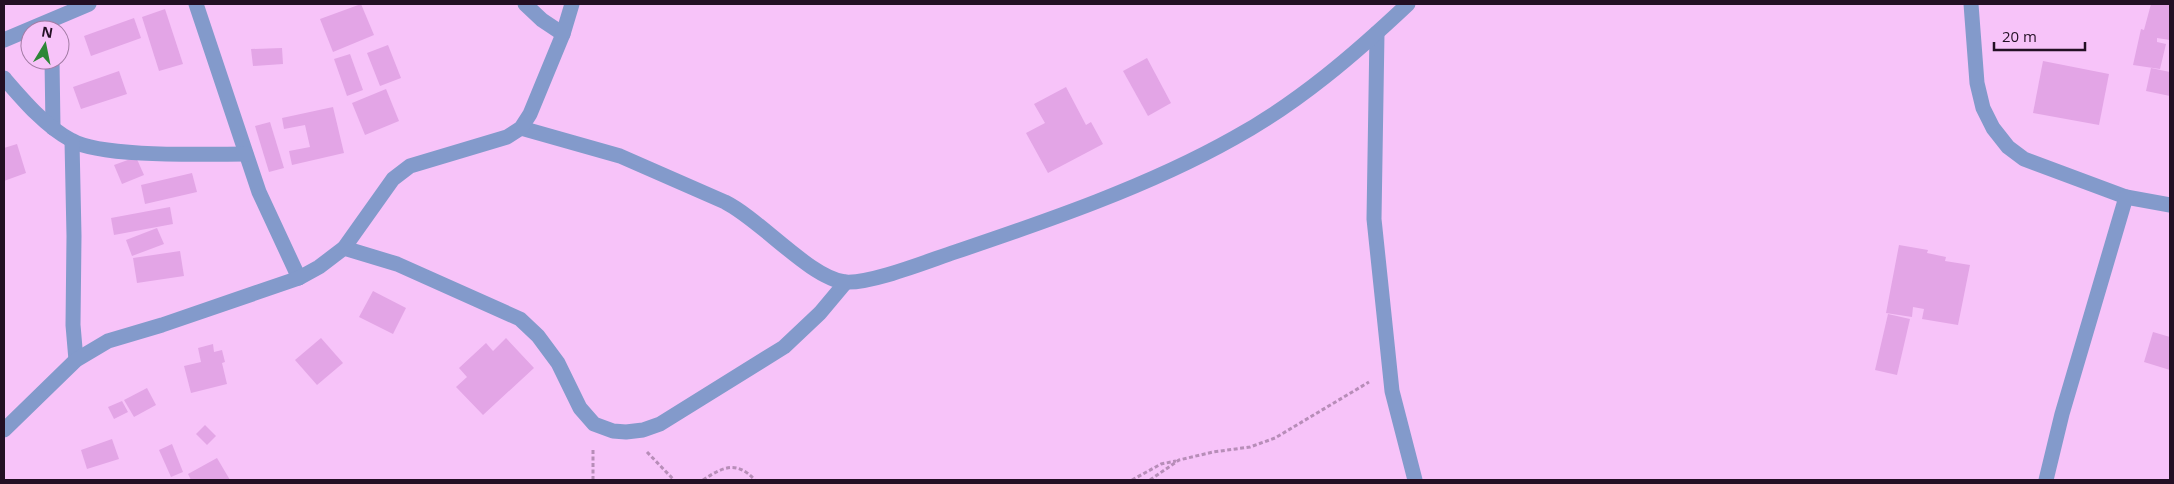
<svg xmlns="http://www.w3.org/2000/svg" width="2174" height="484" viewBox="0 0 2174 484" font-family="'Open Sans',sans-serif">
<rect width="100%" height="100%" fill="#f7c3f9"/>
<g fill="#e3a5e6">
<path d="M361,4L374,35L333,52L320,19Z"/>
<path d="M2151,4H2170V40L2157,38V42L2166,44L2160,69L2133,65L2141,29L2144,30Z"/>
<path d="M165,9L183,64L159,71L142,17Z"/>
<path d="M134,18L141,38L91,56L84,36Z"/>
<path d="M388,45L401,78L380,86L367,53Z"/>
<path d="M282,48L283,64L253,66L251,49Z"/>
<path d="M350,54L363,90L347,96L334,59Z"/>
<path d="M1147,58L1171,103L1148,116L1123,71Z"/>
<path d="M2043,61L2109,74L2099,125L2033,113Z"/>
<path d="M2151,68L2170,72V96L2146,91Z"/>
<path d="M119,71L127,94L81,109L73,87Z"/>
<path d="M1066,87L1086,125L1091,122L1103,144L1048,173L1026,133L1045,123L1034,104Z"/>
<path d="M386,89L399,121L365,135L352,103Z"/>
<path d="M333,107L344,153L292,165L289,151L310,147L305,125L284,129L282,118Z"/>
<path d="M270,122L284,168L269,172L255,126Z"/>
<path d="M17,144L26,173L4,181V148Z"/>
<path d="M136,157L144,175L122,184L114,165Z"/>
<path d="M192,173L197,192L145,204L141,185Z"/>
<path d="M170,207L173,224L114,235L111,218Z"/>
<path d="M157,228L164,244L132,256L126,240Z"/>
<path d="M1899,245L1928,250L1927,253L1946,257L1945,261L1970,265L1958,325L1922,319L1924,309L1913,307L1912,317L1886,313Z"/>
<path d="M180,251L184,276L137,283L133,258Z"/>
<path d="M373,291L406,308L393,334L359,317Z"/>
<path d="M1888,314L1910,319L1897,375L1875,370Z"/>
<path d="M2153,332L2170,337V370L2144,362Z"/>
<path d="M321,338L343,363L317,385L295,360Z"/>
<path d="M506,338L534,368L483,415L456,387L467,377L459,368L486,343L493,351Z"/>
<path d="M213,344L214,352L222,350L225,362L222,363L227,384L191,393L184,366L201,362L198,348Z"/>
<path d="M147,388L156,405L134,417L124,400Z"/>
<path d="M122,401L128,412L114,419L108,407Z"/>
<path d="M205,425L216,436L207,445L196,434Z"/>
<path d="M112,439L119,459L87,469L81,450Z"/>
<path d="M172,444L183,472L171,477L159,450Z"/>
<path d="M217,458L230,480H191L188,474Z"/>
</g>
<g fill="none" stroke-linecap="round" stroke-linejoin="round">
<g stroke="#b78db8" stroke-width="3" stroke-dasharray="4 2.5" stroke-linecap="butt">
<path d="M647,452L674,480"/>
<path d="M593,480V449"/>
<path d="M703,480C723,467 736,460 755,480"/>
<path d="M1132,480L1161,464L1176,461"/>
<path d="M1150,480L1179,460L1213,452L1250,447L1275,438L1369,382"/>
</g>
<g stroke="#839acb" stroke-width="15">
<path d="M196,4L259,192L299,278"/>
<path d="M525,4L542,20L563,34"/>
<path d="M1971,4L1977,83L1983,108L1993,128L2008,147L2024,159L2126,197L2170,205"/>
<path d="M1377,33L1374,219L1392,391L1415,480"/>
<path d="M4,40L89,4"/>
<path d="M52,60L53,128"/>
<path d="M4,78C23,100 45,126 71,140C101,158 207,154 246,154"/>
<path d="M521,128L620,156L725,202C761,220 810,278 845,282C871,284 928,261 955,252C1047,221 1149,186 1234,138C1298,103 1355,54 1408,4"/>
<path d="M72,141L74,236L73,325L76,360"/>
<path d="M344,248L397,264L520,319L538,336L558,363L580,408L594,424L613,431L626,432L643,430L660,424L784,347L820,313L846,282"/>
<path d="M4,430L76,360L108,341L162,325L299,278L319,267L344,248L393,179L410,166L507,137L521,128L530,114L563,34L572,4"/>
<path d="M2046,480L2062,414L2126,197"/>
</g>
</g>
<rect width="2174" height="484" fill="none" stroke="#231024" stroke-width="10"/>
<g transform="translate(45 45) rotate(10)"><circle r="24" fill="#f7c3f9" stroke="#a27ba4"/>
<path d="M0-4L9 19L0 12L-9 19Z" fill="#2c8637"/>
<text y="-8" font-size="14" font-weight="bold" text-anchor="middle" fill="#231024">N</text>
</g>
<path d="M1994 42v8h91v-8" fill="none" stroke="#231024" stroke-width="2.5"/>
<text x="2002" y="42" font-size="15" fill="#231024" stroke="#f7c3f9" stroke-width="4" paint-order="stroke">20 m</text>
</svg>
